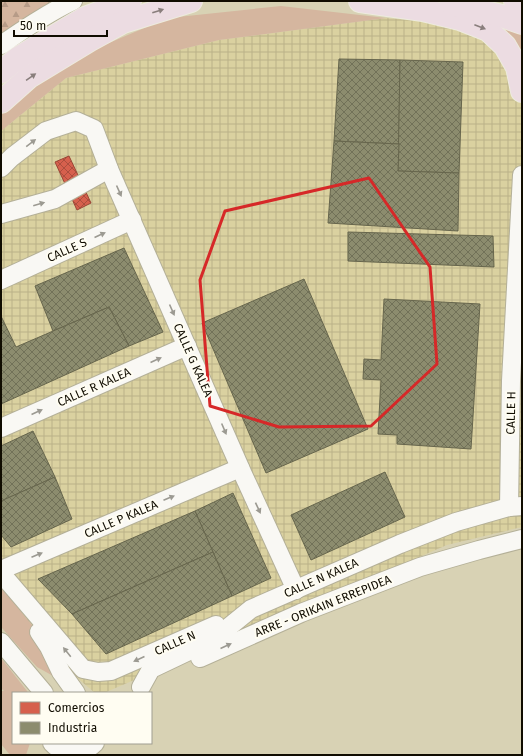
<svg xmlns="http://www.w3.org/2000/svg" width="523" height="756" viewBox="0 0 523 756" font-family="'Fira Sans',sans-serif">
<defs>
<pattern id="industrial-grid" width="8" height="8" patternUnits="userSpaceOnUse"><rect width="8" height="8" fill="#dad1a0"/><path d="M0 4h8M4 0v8" fill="none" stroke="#bab288"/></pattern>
<pattern id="forest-firs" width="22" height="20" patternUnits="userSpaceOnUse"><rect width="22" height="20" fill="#d5b69f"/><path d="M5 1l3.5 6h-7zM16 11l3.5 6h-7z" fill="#b69b87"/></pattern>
<pattern id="shops-cross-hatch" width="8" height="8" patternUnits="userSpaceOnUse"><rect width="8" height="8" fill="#d6604d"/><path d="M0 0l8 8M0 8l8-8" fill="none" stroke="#ac4e3e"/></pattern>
<pattern id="industry-cross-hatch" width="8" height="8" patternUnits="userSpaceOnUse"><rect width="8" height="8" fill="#8c8c6e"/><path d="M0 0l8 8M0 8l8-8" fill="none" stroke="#717158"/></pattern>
</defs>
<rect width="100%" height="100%" fill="#d8d2b4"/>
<path fill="url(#industrial-grid)" d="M386,18L446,23L522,45V527L447,545L104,693H95L9,620L1,609V131L66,78L219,40Z"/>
<g fill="#d5b69f">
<path d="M281,6L386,18L219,40L66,78L1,131V109L16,92L90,51L168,18Z"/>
<path d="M481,18L522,31V60Z"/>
<path d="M1,587L45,641L71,686L37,667L1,627Z"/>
<path d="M1,658L27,691L28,693H13V743H30L26,755H10L1,744V691H4L1,688Z"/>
</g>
<path fill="url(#forest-firs)" d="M1,1H49L55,2L1,43Z"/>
<path fill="url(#shops-cross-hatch)" stroke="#9b4736" d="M69,156L91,203L77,210L55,162Z"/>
<g fill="url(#industry-cross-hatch)" stroke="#67664d">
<path d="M339,59L400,60L399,144L334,141Z"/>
<path d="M400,60L463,62L459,173L398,171Z"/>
<path d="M334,141L399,144L398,171L459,173L458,231L328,223Z"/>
<path d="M348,232L493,236L494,267L348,261Z"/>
<path d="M124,248L163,332L129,346L109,307L53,331L35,286Z"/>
<path d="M304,279L368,429L266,473L202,323Z"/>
<path d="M384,299L480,304L471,449L397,444V435L378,434L381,380L363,379L364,359L381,360Z"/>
<path d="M109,307L129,346L1,404V316L16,347Z"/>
<path d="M33,431L55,477L1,501V446Z"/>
<path d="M385,472L405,517L311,560L291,515Z"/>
<path d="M55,477L72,519L11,547L1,535V501Z"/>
<path d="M233,493L271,578L232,596L195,511Z"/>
<path d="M195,511L213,552L72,614L38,579Z"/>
<path d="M213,552L232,596L106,654L72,614Z"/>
</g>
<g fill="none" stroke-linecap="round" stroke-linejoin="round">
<defs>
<g id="minor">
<path d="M1,45C24,29 48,13 73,1"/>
<path d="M1,168L12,157L46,131L76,121L94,129L109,169L242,472L296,590"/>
<path d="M1,214L55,199L109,169"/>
<path d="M1,280L132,220"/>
<path d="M1,428L187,346"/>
<path d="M509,507L511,381L522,175"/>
<path d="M1,570L240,468"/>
<path d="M1,573L83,669L98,672L111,671L216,625"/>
<path d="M39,632L49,647L61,672L76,693"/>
<path d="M1,642L44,693"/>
<path d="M200,658L301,613L420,567L479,550L522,539"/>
<path d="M141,687L151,669L214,639L251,609L400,544L456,522L509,507L522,506"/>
<path d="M52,743C64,756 83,755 95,743"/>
</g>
<g id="highway">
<path d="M360,1L423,10L460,19L488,30L505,46L517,67L522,91"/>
<path d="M515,1L522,4"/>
<path d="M451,4L502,16L522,23"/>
<path d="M1,72L18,58L85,18L130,1"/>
<path d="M1,102L29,77L90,40L123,22L191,1"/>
</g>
</defs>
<use href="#minor" stroke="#b4b098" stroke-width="20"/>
<use href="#highway" stroke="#edebdd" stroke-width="24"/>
<use href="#minor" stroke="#f9f8f4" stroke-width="18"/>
<use href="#highway" stroke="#ecdce2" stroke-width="22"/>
</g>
<defs><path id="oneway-solid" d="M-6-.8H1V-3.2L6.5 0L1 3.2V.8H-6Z"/></defs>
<g fill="#897e7c">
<use href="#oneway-solid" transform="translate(158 11) rotate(-18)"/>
<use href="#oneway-solid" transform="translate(480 27) rotate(21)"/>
<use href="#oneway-solid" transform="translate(31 77) rotate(-35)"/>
</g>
<g fill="#9c9a92">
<use href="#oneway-solid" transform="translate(31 143) rotate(-37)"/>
<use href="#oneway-solid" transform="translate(119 191) rotate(66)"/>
<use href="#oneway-solid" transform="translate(39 204) rotate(-16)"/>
<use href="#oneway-solid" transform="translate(100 235) rotate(-24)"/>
<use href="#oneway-solid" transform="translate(172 310) rotate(66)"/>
<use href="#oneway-solid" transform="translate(156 360) rotate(-24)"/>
<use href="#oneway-solid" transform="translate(37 412) rotate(-24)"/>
<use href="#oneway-solid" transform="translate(224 429) rotate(67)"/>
<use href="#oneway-solid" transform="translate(169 498) rotate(-23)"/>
<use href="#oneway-solid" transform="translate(258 508) rotate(65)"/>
<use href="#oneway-solid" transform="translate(37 555) rotate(-23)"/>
<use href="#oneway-solid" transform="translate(226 646) rotate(-24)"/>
<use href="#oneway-solid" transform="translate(67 652) rotate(-129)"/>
<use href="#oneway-solid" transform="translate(139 659) rotate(156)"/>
</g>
<path fill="none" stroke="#d62828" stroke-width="3" stroke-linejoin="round" d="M369,178L430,267L437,364L371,426L279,427L210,406L200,280L225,211Z"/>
<g text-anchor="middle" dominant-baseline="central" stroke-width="4" stroke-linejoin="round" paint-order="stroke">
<g font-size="12" fill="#100c00" stroke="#fffdf2">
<text transform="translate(67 250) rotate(-24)">CALLE S</text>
<text transform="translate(193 360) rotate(66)">CALLE G KALEA</text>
<text transform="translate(94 387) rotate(-24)">CALLE R KALEA</text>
<text transform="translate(511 413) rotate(-89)">CALLE H</text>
<text transform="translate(121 519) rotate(-23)">CALLE P KALEA</text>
<text transform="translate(321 578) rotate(-24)">CALLE N KALEA</text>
<text transform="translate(323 606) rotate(-22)">ARRE - ORIKAIN ERREPIDEA</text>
<text transform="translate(175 643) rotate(-24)">CALLE N</text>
</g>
</g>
<rect width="523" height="756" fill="none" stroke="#100c00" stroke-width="4"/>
<rect x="12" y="692" width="140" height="52" fill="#fffdf2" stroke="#9f9d91"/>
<rect x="20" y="702" width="20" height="12" fill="#d6604d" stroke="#9f9d91"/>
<text x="48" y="712" font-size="12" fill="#100c00">Comercios</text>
<rect x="20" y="722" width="20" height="12" fill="#8c8c6e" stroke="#9f9d91"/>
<text x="48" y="732" font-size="12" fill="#100c00">Industria</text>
<path d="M14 30v6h93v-6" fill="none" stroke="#100c00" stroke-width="2"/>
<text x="20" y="30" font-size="12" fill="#100c00" stroke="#fffdf2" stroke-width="3" paint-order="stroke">50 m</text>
</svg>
